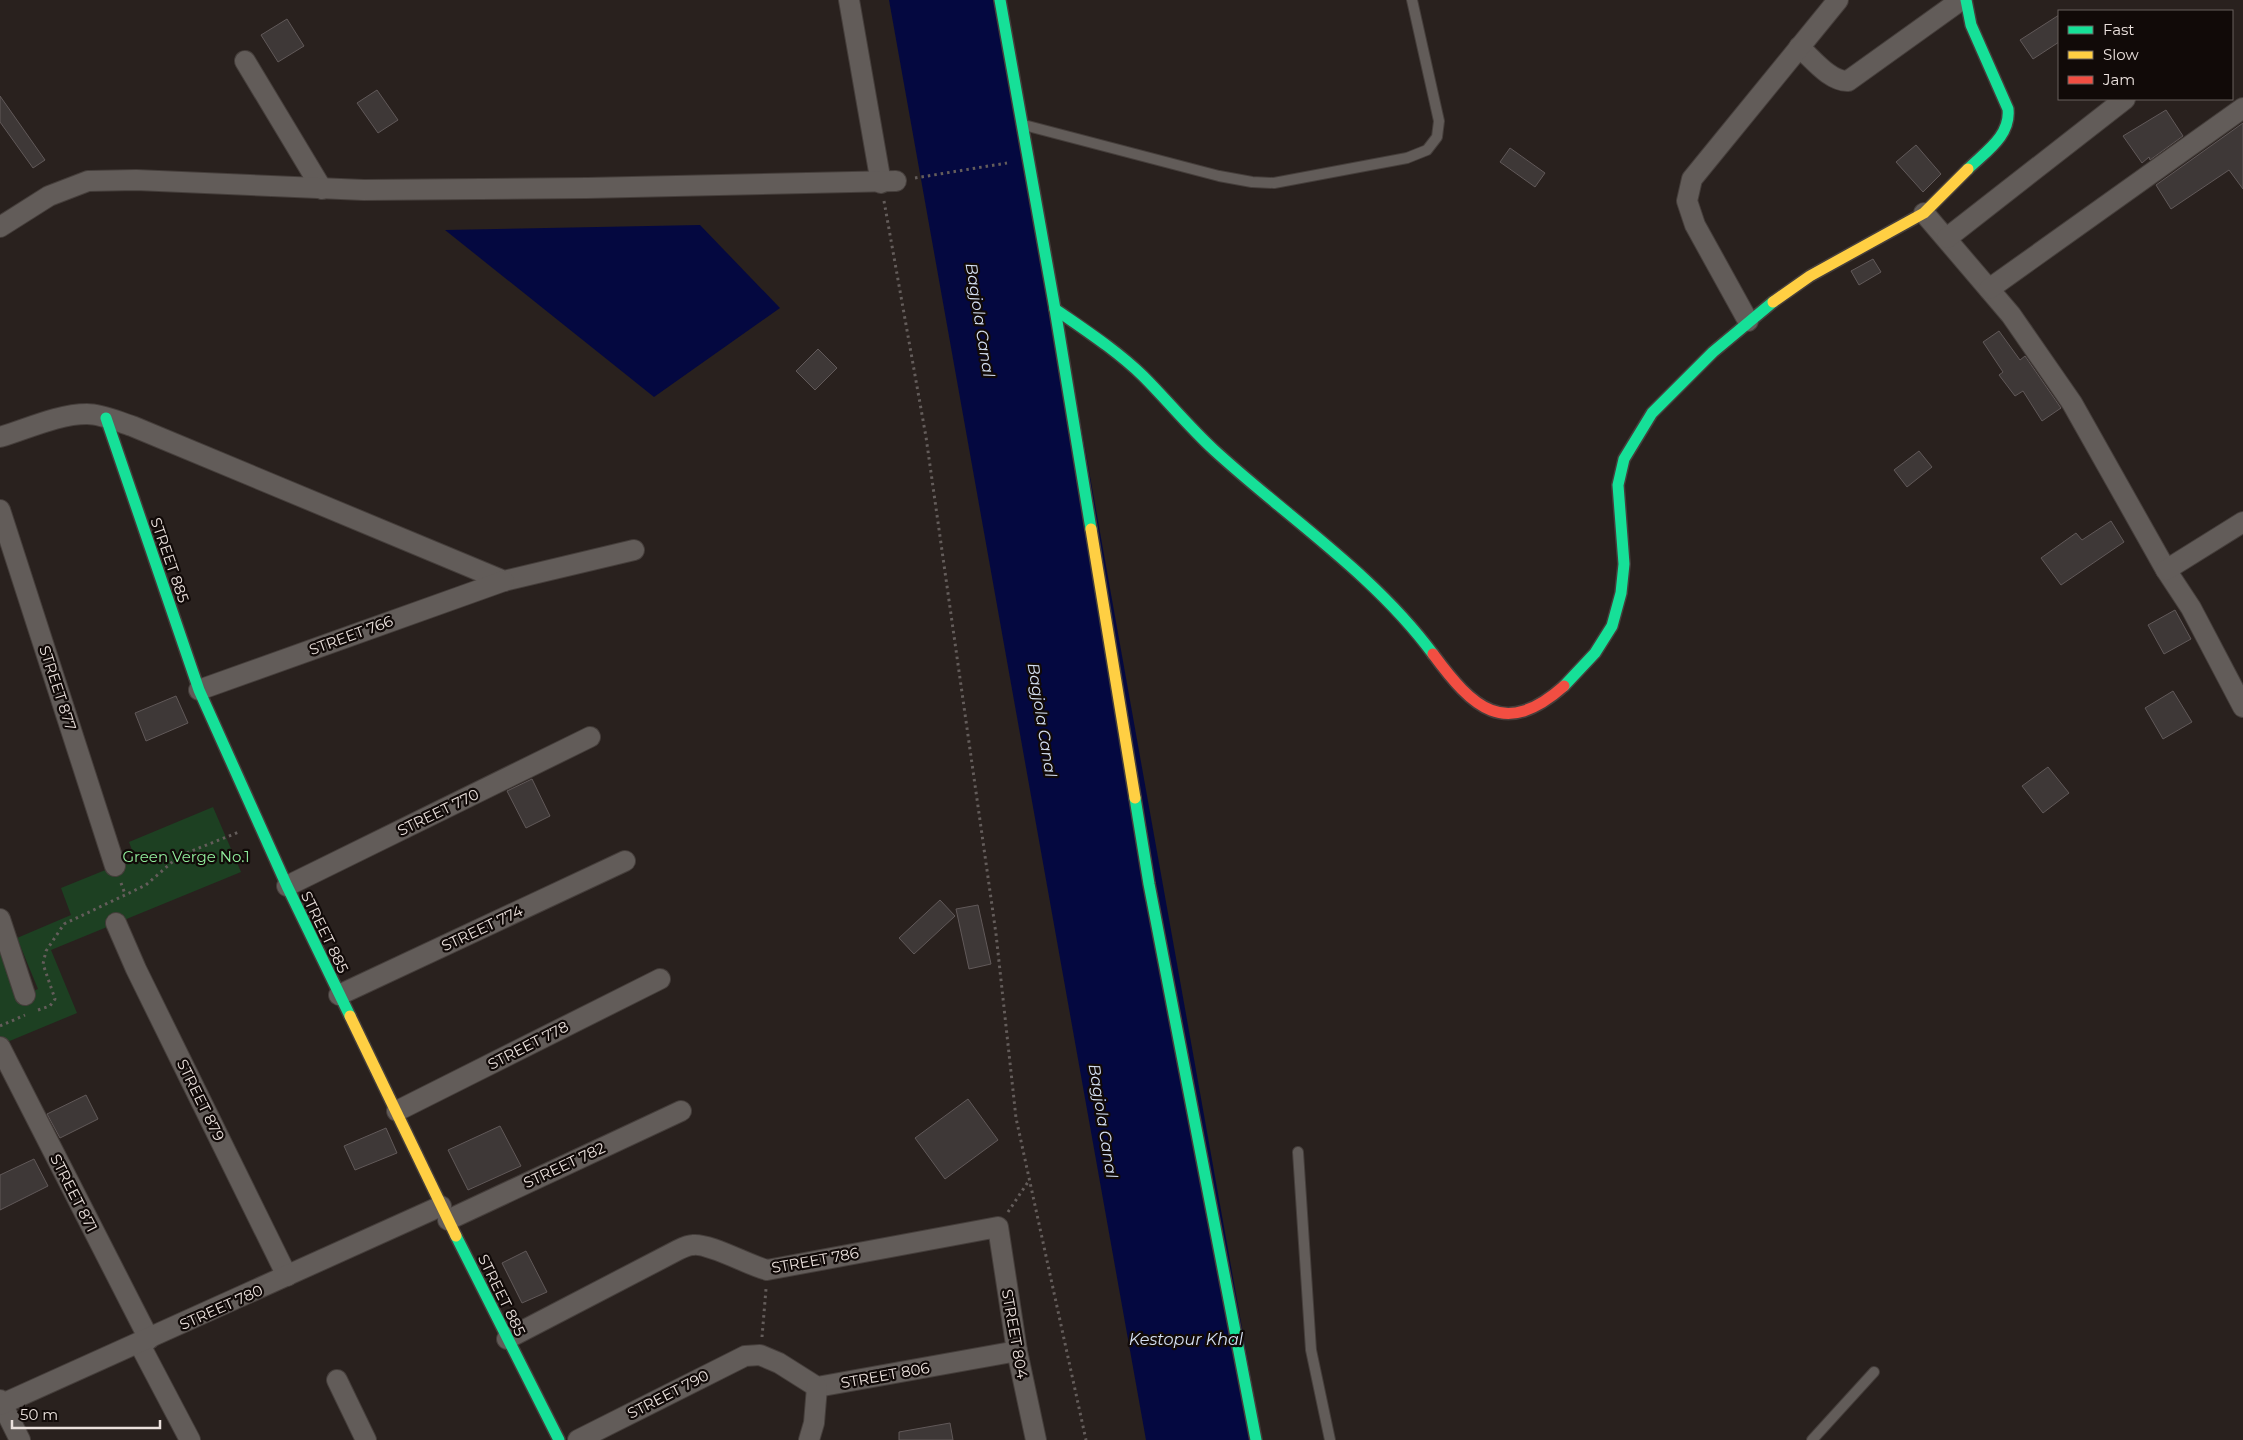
<svg xmlns="http://www.w3.org/2000/svg" width="2243" height="1440" viewBox="0 0 2243 1440" font-family="Montserrat,sans-serif">
<rect width="100%" height="100%" fill="#29211e"/>
<path fill="#1d4022" d="M213,807L241,872L51,950L77,1013L0,1045V946L18,997L38,989L17,938L71,915L61,888L135,858L129,842Z"/>
<g fill="#040840">
<path d="M889,0H1005L1262,1440H1146Z"/>
<path d="M700,225L780,308L654,397L445,230Z"/>
</g>
<g fill="#3e3837" stroke="#615959">
<path d="M2059,15V42L2033,59L2020,40Z"/>
<path d="M287,19L304,46L278,62L261,35Z"/>
<path d="M377,90L398,120L378,133L357,103Z"/>
<path d="M0,96L45,160L33,168L0,122Z"/>
<path d="M2166,110L2183,136L2150,160L2149,157L2142,163L2123,136Z"/>
<path d="M2243,123V189L2229,170L2171,209L2156,185Z"/>
<path d="M1916,145L1941,174L1923,192L1896,162Z"/>
<path d="M1510,148L1545,173L1535,187L1500,162Z"/>
<path d="M1873,259L1881,272L1859,285L1851,271Z"/>
<path d="M1999,331L2020,360L2025,356L2061,408L2042,421L2023,391L2015,396L1999,375L2003,372L1983,342Z"/>
<path d="M818,349L837,368L815,390L796,371Z"/>
<path d="M1919,451L1932,467L1907,487L1894,470Z"/>
<path d="M2111,521L2124,542L2061,585L2041,558L2076,533L2082,540Z"/>
<path d="M2175,610L2191,639L2164,654L2148,625Z"/>
<path d="M2173,691L2192,722L2163,739L2145,708Z"/>
<path d="M176,696L188,723L146,741L135,713Z"/>
<path d="M2048,767L2069,793L2043,813L2022,786Z"/>
<path d="M532,779L550,816L526,828L507,791Z"/>
<path d="M940,900L955,916L914,954L899,938Z"/>
<path d="M978,905L991,964L969,969L956,909Z"/>
<path d="M86,1095L98,1119L60,1138L47,1114Z"/>
<path d="M968,1099L998,1140L945,1179L915,1138Z"/>
<path d="M500,1126L521,1166L468,1190L448,1150Z"/>
<path d="M386,1128L397,1153L355,1170L344,1146Z"/>
<path d="M34,1159L48,1186L0,1210V1175Z"/>
<path d="M526,1251L547,1292L522,1303L502,1263Z"/>
<path d="M950,1423L953,1440H899V1432Z"/>
</g>
<g fill="none" stroke-linecap="round" stroke-linejoin="round">
<defs>
<g id="lane">
<path d="M1024,125L1219,176L1252,182L1274,183L1407,158L1427,150L1437,137L1439,121L1412,0"/>
<path d="M1298,1152L1311,1350L1330,1440"/>
<path d="M1812,1440L1874,1372"/>
</g>
<g id="street">
<path d="M849,0L881,183"/>
<path d="M1799,47C1812,58 1830,82 1848,81L1961,0"/>
<path d="M245,61L322,189"/>
<path d="M1924,213L2011,315L2072,403L2166,570L2191,608L2243,707"/>
<path d="M0,227L49,196L88,181L136,180L364,190L587,188L896,181"/>
<path d="M1947,238L2125,99"/>
<path d="M1989,289L2243,108"/>
<path d="M1748,321L1695,225L1687,201L1692,179L1838,0"/>
<path d="M0,437C27,429 58,414 87,414C102,414 119,422 132,426L504,581L634,550"/>
<path d="M0,510L115,866"/>
<path d="M2166,570L2243,522"/>
<path d="M199,690L504,581"/>
<path d="M287,886L590,737"/>
<path d="M0,919L25,995"/>
<path d="M116,923L136,969L287,1276"/>
<path d="M339,995L625,861"/>
<path d="M0,1047L149,1339"/>
<path d="M397,1111L660,979"/>
<path d="M448,1220L681,1111"/>
<path d="M507,1339L678,1250C682,1248 688,1245 693,1245C709,1243 748,1265 767,1270L998,1227L1017,1351L1036,1440"/>
<path d="M139,1343L190,1440"/>
<path d="M337,1380L366,1440"/>
<path d="M0,1400L20,1440"/>
<path d="M0,1405L441,1206"/>
<path d="M578,1440L745,1356L760,1355L779,1363L817,1387L1017,1351"/>
<path d="M809,1440L814,1423L817,1387"/>
</g>
<g id="fast">
<path d="M1000,0L1055,309L1091,529"/>
<path d="M1966,0L1971,25L2008,109C2011,136 1985,152 1968,169"/>
<path d="M1055,309C1085,330 1116,350 1143,376C1167,400 1189,427 1214,450C1287,517 1374,574 1433,654"/>
<path d="M106,418L199,690L287,886L350,1016"/>
<path d="M1564,686L1595,653L1612,626L1621,593L1624,564L1618,485L1624,459L1652,413L1713,352L1773,302"/>
<path d="M1135,798L1149,884L1256,1440"/>
<path d="M456,1236L559,1440"/>
</g>
<g id="slow">
<path d="M1773,302L1810,276L1924,213L1968,169"/>
<path d="M1091,529L1135,798"/>
<path d="M350,1016L456,1236"/>
</g>
<path id="jam" d="M1433,654C1473,708 1504,739 1564,686"/>
</defs>
<use href="#lane" stroke="#453e3b" stroke-width="12"/>
<use href="#street" stroke="#453e3b" stroke-width="22"/>
<use href="#fast" stroke="#453e3b" stroke-width="14"/>
<use href="#slow" stroke="#453e3b" stroke-width="14"/>
<use href="#jam" stroke="#453e3b" stroke-width="14"/>
<g stroke="#645d5b" stroke-width="3" stroke-dasharray="2.5 4" stroke-linecap="butt">
<path d="M915,178L1007,163"/>
<path d="M884,201L926,437L996,934L1016,1118L1086,1440"/>
<path d="M121,883L125,894"/>
<path d="M38,1010L50,1006L55,999L43,964L46,951L64,924L146,885L179,856L239,832"/>
<path d="M0,1026L25,1015"/>
<path d="M1008,1212L1028,1182"/>
<path d="M762,1337L766,1289"/>
</g>
<use href="#lane" stroke="#625c59" stroke-width="10"/>
<use href="#street" stroke="#625c59" stroke-width="20"/>
<use href="#fast" stroke="#16e098" stroke-width="11"/>
<use href="#slow" stroke="#ffcf43" stroke-width="11"/>
<use href="#jam" stroke="#f24e42" stroke-width="11"/>
</g>
<g text-anchor="middle" dominant-baseline="central" stroke-width="4.5" stroke-linejoin="round" paint-order="stroke">
<g font-size="15" fill="#ebe1dd" stroke="#110a08">
<text transform="translate(170 560) rotate(71)">STREET 885</text>
<text transform="translate(351 635) rotate(-20)">STREET 766</text>
<text transform="translate(58 688) rotate(72)">STREET 877</text>
<text transform="translate(438 812) rotate(-26)">STREET 770</text>
<text transform="translate(482 928) rotate(-25)">STREET 774</text>
<text transform="translate(325 932) rotate(64)">STREET 885</text>
<text transform="translate(528 1045) rotate(-27)">STREET 778</text>
<text transform="translate(201 1100) rotate(64)">STREET 879</text>
<text transform="translate(564 1165) rotate(-25)">STREET 782</text>
<text transform="translate(74 1193) rotate(63)">STREET 871</text>
<text transform="translate(815 1260) rotate(-10)">STREET 786</text>
<text transform="translate(502 1295) rotate(64)">STREET 885</text>
<text transform="translate(221 1307) rotate(-24)">STREET 780</text>
<text transform="translate(1015 1334) rotate(80)">STREET 804</text>
<text transform="translate(885 1375) rotate(-10)">STREET 806</text>
<text transform="translate(668 1394) rotate(-27)">STREET 790</text>
</g>
<g font-size="15" fill="#92f09e" stroke="#110a08">
<text x="186" y="856">Green Verge No.1</text>
</g>
<g font-size="16" font-style="italic" fill="#d6e1f4" stroke="#110a08">
<text transform="translate(980 320) rotate(81)">Bagjola Canal</text>
<text transform="translate(1042 720) rotate(81)">Bagjola Canal</text>
<text transform="translate(1103 1121) rotate(81)">Bagjola Canal</text>
<text x="1186" y="1339">Kestopur Khal</text>
</g>
</g>
<rect x="2058" y="10" width="175" height="90" fill="#110a08" stroke="#68605d"/>
<rect x="2068" y="26" width="25" height="8" fill="#16e098" stroke="#68605d"/>
<text x="2103" y="35" font-size="15" fill="#ebe1dd">Fast</text>
<rect x="2068" y="51" width="25" height="8" fill="#ffcf43" stroke="#68605d"/>
<text x="2103" y="60" font-size="15" fill="#ebe1dd">Slow</text>
<rect x="2068" y="76" width="25" height="8" fill="#f24e42" stroke="#68605d"/>
<text x="2103" y="85" font-size="15" fill="#ebe1dd">Jam</text>
<path d="M12 1420v8h148v-8" fill="none" stroke="#ebe1dd" stroke-width="2.5"/>
<text x="20" y="1420" font-size="15" fill="#ebe1dd" stroke="#110a08" stroke-width="4" paint-order="stroke">50 m</text>
</svg>
